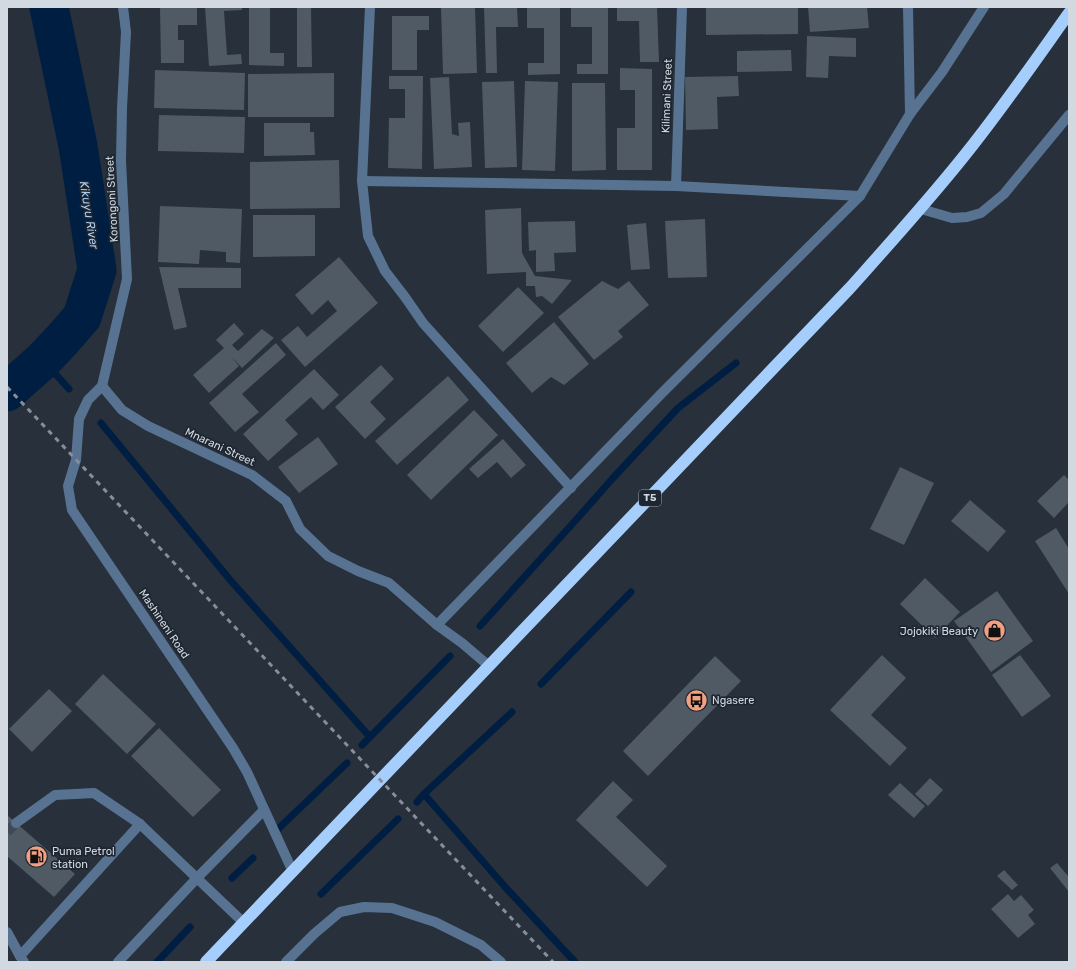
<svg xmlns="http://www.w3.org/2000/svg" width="1076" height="969" viewBox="0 0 1076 969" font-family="Rubik,sans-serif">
<rect width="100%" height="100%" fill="#27303b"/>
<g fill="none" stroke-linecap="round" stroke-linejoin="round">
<g stroke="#001e41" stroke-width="7">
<path d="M43,360L69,389"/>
<path d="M101,423L231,581L370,737"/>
<path d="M480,626L575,521L613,478L678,408L736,363"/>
<path d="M541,684L631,592"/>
<path d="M362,745L450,656"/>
<path d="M424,794L506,888L575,962"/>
<path d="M417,802L424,794L512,712"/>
<path d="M277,830L347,763"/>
<path d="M232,878L253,858"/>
<path d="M321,894L398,819"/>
<path d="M157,962L190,927"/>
</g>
<path stroke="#001e41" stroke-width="39" d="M7,392L43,360L62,340L82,317L97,270L87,204L78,146L49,7"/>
</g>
<g fill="#4f5a65">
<path d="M160,7H197V25H178V40H184V63H161Z"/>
<path d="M205,7H242V10L224,11L227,55L241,54L242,64L209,66Z"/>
<path d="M249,7H270V53H284V66L249,65Z"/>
<path d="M297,7H311L312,67H297Z"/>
<path d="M441,7H475L477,73L443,74Z"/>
<path d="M484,7H517L518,27H496L497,73H486Z"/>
<path d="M527,7H560V74L528,75V63H544V28H527Z"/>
<path d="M571,7H608V74H577V64H592V27H571Z"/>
<path d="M617,7H657L659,62H640L639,21H617Z"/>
<path d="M706,7H798V34L706,35Z"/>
<path d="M808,7H867L869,28L810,32Z"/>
<path d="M392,16H429V30H417V70H392Z"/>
<path d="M807,36L856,38V57L829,56L828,78L806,77Z"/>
<path d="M791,50L792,71L737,72V51Z"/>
<path d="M620,68L652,69V170H617V128H635V90H620Z"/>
<path d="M155,70L245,73L244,110L154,108Z"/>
<path d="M334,73V117H248V74Z"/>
<path d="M389,76H423L422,169L388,168L389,118H405V89H389Z"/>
<path d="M738,76L739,96L717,97L718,129L686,130L685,77Z"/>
<path d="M449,77L452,134L459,136L458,123L470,122L472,167L434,169L430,78Z"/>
<path d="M514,81L517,167L485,168L482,82Z"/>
<path d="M525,81L558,82L555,171L522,170Z"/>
<path d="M572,83H605L606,170L572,171Z"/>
<path d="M159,115L245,117L244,153L158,151Z"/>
<path d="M264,123H310V132H314L315,155L264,156Z"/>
<path d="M339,160L340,208L250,209V162Z"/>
<path d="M160,206L242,209L240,263L226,262V252L200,250L199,264L158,262Z"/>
<path d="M521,208L522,253L535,276L572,280L552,304L542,296L536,297L535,286H526V272L487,274L485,210Z"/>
<path d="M253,215H315V256L253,257Z"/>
<path d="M705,219L707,277L668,278L665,221Z"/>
<path d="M575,221L576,252L554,253L555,271L536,272V250L529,251L528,222Z"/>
<path d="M646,223L650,269L631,270L627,225Z"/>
<path d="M339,257L378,303L305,367L281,340L298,326L307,337L337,311L328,300L312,315L295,295Z"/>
<path d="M159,267L241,268V288H178L187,327L174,330Z"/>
<path d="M602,281L618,289L629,281L649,305L618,331L623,337L594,360L558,317Z"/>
<path d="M518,287L544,313L503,352L478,326Z"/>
<path d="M554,322L589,364L564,385L551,377L532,393L506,363Z"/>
<path d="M234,323L244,334L232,345L238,351L262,329L274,338L242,368L231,356L239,366L209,393L193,375L224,348L216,340Z"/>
<path d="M276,343L286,355L242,394L259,412L235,432L209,403Z"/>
<path d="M381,365L394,379L370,402L386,419L365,439L335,407Z"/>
<path d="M314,369L339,395L323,410L311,397L285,420L298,434L268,461L243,434Z"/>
<path d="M448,376L469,400L397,465L375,441Z"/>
<path d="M474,410L498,435L431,500L407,475Z"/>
<path d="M318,437L338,464L299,493L278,467Z"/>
<path d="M503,439L526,465L511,478L497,462L478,478L469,469Z"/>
<path d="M900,467L934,483L904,545L870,529Z"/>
<path d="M1064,475L1069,480V502L1054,518L1037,501Z"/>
<path d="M970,500L1006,531L988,552L951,521Z"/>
<path d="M1056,528L1069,549V594L1035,541Z"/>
<path d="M925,578L960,612L935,638L900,604Z"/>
<path d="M997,591L1033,641L991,672L954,621Z"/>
<path d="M882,655L906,678L871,715L907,748L890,766L830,710Z"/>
<path d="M1020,655L1051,696L1022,717L992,675Z"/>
<path d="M715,656L741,681L648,776L623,751Z"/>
<path d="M103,674L156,724L127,754L75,704Z"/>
<path d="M49,689L72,711L32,752L9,729Z"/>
<path d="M159,728L221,790L193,817L131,756Z"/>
<path d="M930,778L943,790L928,806L915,794Z"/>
<path d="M613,781L633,800L616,817L667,866L647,887L576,820Z"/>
<path d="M900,783L925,806L914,818L888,795Z"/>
<path d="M7,815L75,874L54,897L7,856Z"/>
<path d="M1057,863L1069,877V892L1050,868Z"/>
<path d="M1004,870L1018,885L1012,890L997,876Z"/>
<path d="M1008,894L1014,901L1021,895L1034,910L1028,915L1035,924L1018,938L991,909Z"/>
</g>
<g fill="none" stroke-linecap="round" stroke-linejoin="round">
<path stroke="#414954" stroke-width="10" stroke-dasharray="10 5" stroke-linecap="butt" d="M7,832L16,823"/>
<g stroke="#587392" stroke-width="10">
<path d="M370,7L362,181L368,236L385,271L405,297L423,323L571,488"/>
<path d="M908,7L910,114"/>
<path d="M362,181L676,186L860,196"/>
<path d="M676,186L682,7"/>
<path d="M921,209L952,218L967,217L981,213L1004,194L1069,115"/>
<path d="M102,386L88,400L79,419L76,460L68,486L72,510L233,748L247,772L293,872"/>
<path d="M102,386L122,410L148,426L252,475L286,501L300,529L328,556L358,571L389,583L437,625L462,643L489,666"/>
<path d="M102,386L127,279L121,161L122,108L126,32L123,7"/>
<path d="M437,625L662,393L860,196L910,114L942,72L984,7"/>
<path d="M16,823L55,795L94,793L140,824L244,923"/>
<path d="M7,932L20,956L24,962"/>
<path d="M20,956L140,824"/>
<path d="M118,962L197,878L264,810"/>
<path d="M286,962L314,934L340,912L364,907L392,908L435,922L481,945L501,962"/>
</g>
<path stroke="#a6cefc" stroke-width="12" d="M206,962L849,289C891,242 933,196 972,146C1006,103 1037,58 1069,13"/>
<path stroke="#878e97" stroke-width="3" stroke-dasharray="5 5" stroke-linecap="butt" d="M7,387L553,962"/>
</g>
<defs>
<symbol id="shop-disc" viewBox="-11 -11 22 22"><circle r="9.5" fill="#f2a080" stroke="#1d2631"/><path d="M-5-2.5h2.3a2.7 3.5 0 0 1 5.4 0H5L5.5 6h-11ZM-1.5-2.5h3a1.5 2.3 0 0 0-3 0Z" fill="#111"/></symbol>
<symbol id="bus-disc" viewBox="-11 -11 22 22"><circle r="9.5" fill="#f2a080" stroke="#1d2631"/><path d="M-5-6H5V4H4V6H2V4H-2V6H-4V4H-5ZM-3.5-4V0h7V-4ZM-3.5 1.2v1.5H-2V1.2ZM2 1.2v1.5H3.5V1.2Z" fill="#111"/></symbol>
<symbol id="fuel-disc" viewBox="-11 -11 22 22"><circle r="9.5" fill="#f2a080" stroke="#1d2631"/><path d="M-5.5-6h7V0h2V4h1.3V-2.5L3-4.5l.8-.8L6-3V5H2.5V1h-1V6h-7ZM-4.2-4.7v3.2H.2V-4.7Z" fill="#111"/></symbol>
</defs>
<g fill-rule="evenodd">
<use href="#shop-disc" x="982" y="618" width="25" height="25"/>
<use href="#bus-disc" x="684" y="688" width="25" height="25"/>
<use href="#fuel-disc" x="24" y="844" width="25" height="25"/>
</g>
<g text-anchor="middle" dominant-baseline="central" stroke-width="3.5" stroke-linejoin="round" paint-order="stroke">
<rect fill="#1d2631" stroke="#9ca3ac" stroke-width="1" x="639" y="490" width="22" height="16" rx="3"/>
<g font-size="10" font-weight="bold" fill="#d3d9e0">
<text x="650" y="498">T5</text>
</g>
<g font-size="11" fill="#d3d9e0" stroke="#1d2631">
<text transform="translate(667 96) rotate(-88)">Kilimani Street</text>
<text transform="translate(112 199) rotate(-93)">Korongoni Street</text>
<text transform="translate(220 447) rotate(25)">Mnarani Street</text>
<text transform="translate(164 624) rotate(56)">Mashineni Road</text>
</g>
<g font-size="11" fill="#d3d9e0" stroke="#1d2631" text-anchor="start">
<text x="978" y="631" text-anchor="end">Jojokiki Beauty</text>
<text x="712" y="700">Ngasere</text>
<text x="52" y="851">Puma Petrol<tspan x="52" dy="13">station</tspan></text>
</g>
<g font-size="12" font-style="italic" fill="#aecff4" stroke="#1d2631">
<text transform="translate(89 215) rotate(81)">Kikuyu River</text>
</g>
</g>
<rect width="1076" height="969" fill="none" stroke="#d3d9e0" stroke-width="16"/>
</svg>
